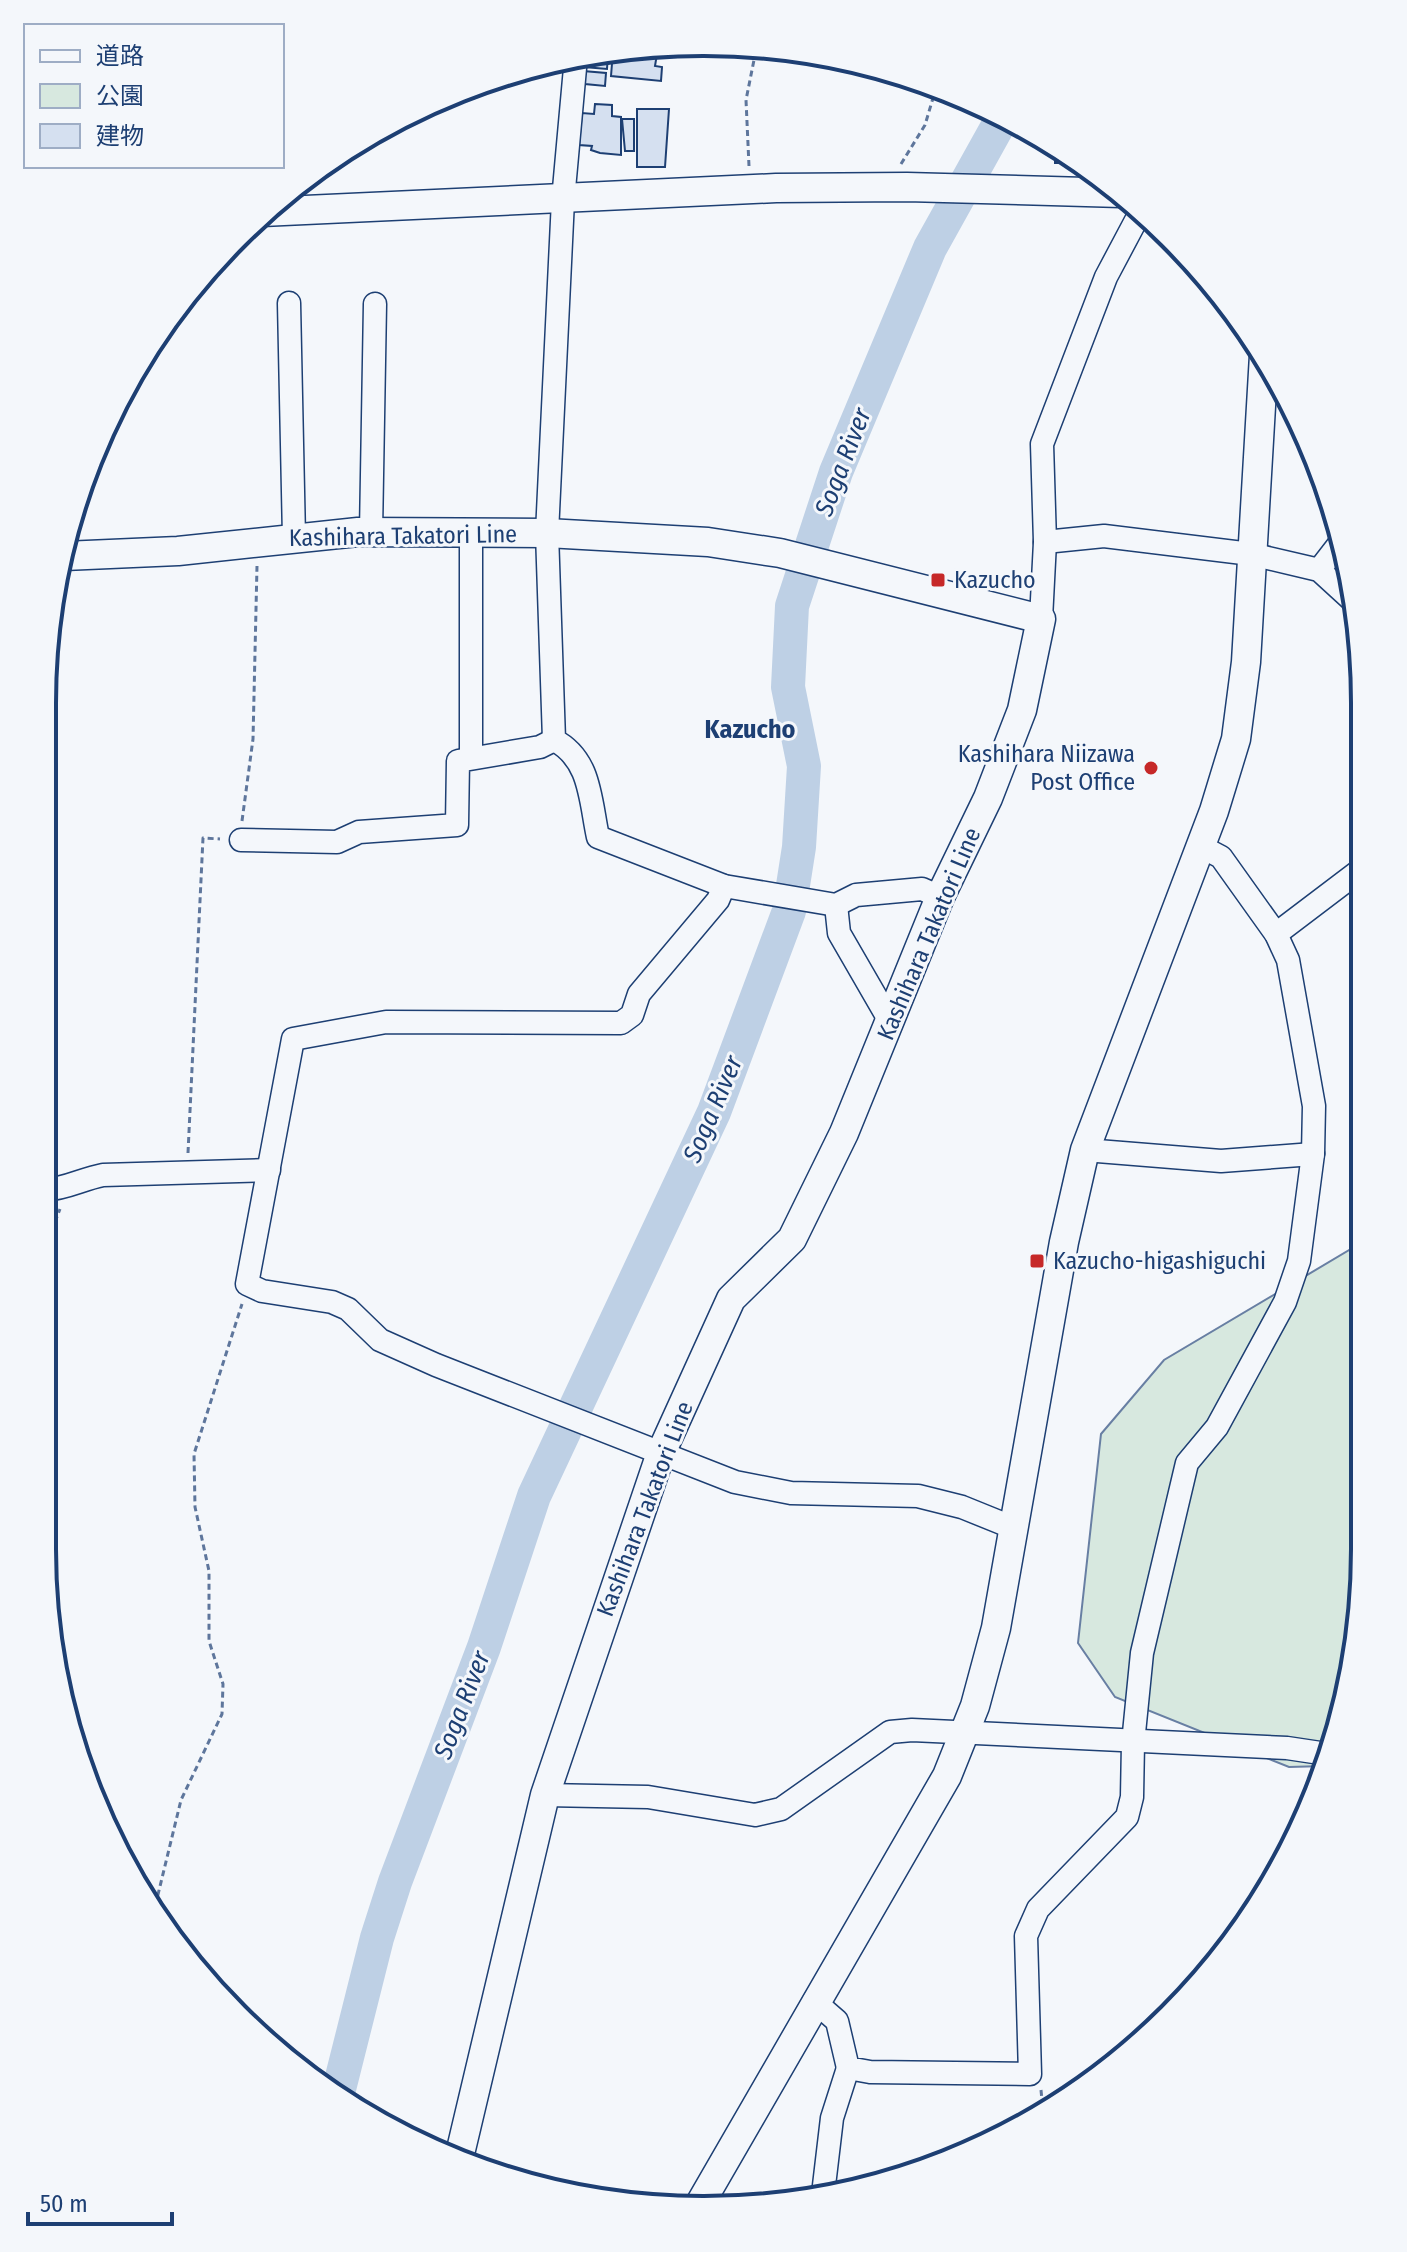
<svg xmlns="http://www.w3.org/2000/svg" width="1407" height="2252" viewBox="0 0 1407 2252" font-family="'Fira Sans Condensed','Noto Sans JP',sans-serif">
<rect width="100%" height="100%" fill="#f4f7fb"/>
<path fill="#d7e8df" stroke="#687fa3" stroke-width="2" d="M1361,1243L1359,1634L1324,1766L1289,1767L1115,1697L1078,1643L1101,1434L1164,1360Z"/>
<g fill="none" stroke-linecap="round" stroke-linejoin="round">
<path stroke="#bed0e5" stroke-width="34" d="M338,2093L377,1938L395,1882L484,1647L534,1496L714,1112L789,911L799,847L804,766L788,687L792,606L836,472L930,248L1004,115"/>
</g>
<g fill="#d5e0f0" stroke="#1d3f73" stroke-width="2">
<path d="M613,51L657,54L655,66L662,67L661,81L611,76Z"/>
<path d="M596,53L608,54L607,69L584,67L585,55Z"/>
<path d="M583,71L606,73L605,86L585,84Z"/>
<path d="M595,104L612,105V116L621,117V155L600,153L591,150L592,146L579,145L582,113L594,114Z"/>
<path d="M637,109H669L665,167H637Z"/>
<path d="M622,119H634V151H625Z"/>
<path d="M1055,147L1070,156V163H1055Z"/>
</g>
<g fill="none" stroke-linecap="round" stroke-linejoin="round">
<defs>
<g id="minor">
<path d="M576,57L563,200L547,533L554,740C591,759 590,800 598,837L724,886L836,905L856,895L922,889L940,897"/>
<path d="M289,303L294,538"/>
<path d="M371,532L375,304"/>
<path d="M471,533V757"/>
<path d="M1045,542L1104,536L1251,554L1319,570L1354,602"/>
<path d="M1319,570L1343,539"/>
<path d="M1041,619L1045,542L1042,444L1106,277L1141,211"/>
<path d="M241,840L337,842L359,832L457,825L458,761L540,747L554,740"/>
<path d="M724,886L718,900L639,994L632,1015L621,1023L386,1022L293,1039L247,1284L262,1291L332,1302L348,1309L380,1340L436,1365L735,1482L791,1493L918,1496L962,1507L1014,1528"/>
<path d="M836,905L839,933L891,1023"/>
<path d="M1276,934L1363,868"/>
<path d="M1085,1150L1221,1161L1313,1154"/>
<path d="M44,1190C66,1189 82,1179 103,1175L269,1170"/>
<path d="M545,1795L648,1797L755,1815L781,1809L890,1732L912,1730L1287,1748L1327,1754"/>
<path d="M814,2001L837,2021L848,2068L870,2072L1030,2074L1026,1936L1038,1909L1127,1817L1132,1797L1133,1743L1142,1653L1187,1463L1217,1427L1285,1302L1299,1261L1313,1154L1314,1106L1288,960L1276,934L1221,857L1200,846"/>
<path d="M823,2194L832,2118L848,2068"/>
</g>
<g id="major">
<path d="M262,212L776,188L907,187L1121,193"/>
<path d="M64,556L178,551L358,532L547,533L708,542L780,553L1041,619L1022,710L988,798L940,897L844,1133L792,1239L731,1299L661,1453L545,1795L459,2158"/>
<path d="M697,2209L947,1776L975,1706L996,1628L1064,1242L1085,1150L1214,811L1236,739L1246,662L1264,355"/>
</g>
</defs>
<use href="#minor" stroke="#1d3f73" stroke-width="25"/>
<use href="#major" stroke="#1d3f73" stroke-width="31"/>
<g stroke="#5e769c" stroke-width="3" stroke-dasharray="6 4" stroke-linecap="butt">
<path d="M901,164L925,125L936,88"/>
<path d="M749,166L746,100L757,45"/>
<path d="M242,821L253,739L257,566"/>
<path d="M188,1153L203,838L220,839"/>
<path d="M44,1250L60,1209"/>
<path d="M1249,1902V1915"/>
<path d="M153,1915L181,1800L222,1714L223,1684L209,1641V1571L195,1507L194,1454L242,1304"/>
<path d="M1041,2090L1043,2111"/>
</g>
<use href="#minor" stroke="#f4f7fb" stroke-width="22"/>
<use href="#major" stroke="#f4f7fb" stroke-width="28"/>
</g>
<g fill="#c62828" stroke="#f4f7fb" stroke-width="3">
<rect x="930" y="572" width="16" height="16" rx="4"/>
<circle cx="1151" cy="768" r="8"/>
<rect x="1029" y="1253" width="16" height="16" rx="4"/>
</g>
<g text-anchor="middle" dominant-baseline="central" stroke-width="6" stroke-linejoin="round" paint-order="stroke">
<g font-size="24" fill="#1d3f73" stroke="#f4f7fb">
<text transform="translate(403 536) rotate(-1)">Kashihara Takatori Line</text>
<text transform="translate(929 934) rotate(-67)">Kashihara Takatori Line</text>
<text transform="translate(645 1509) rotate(-69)">Kashihara Takatori Line</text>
</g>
<g font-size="24" fill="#1d3f73" stroke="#f4f7fb" text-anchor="start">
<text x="954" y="580">Kazucho</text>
<text x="1135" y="754" text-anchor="end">Kashihara Niizawa<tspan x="1135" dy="28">Post Office</tspan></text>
<text x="1053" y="1261">Kazucho-higashiguchi</text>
</g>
<g font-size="26" font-style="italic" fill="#1d3f73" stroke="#f4f7fb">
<text transform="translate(843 462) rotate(-69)">Soga River</text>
<text transform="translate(713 1109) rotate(-67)">Soga River</text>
<text transform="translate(462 1705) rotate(-69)">Soga River</text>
</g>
<g font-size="26" font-weight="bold" fill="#1d3f73" stroke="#f4f7fb">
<text x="750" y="729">Kazucho</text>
</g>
</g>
<path d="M0 0H1407V2252H0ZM703 56H704A647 647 0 0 1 1351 703V1549A647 647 0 0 1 704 2196H703A647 647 0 0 1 56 1549V703A647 647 0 0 1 703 56Z" fill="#f4f7fb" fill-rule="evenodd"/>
<path fill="none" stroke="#1d3f73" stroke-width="4" d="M703 56H704A647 647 0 0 1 1351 703V1549A647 647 0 0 1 704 2196H703A647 647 0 0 1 56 1549V703A647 647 0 0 1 703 56Z"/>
<rect x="24" y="24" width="260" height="144" fill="#f4f7fb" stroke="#9eadc5" stroke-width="2"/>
<rect x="40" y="50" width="40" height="12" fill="#f4f7fb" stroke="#9eadc5" stroke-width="2"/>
<text x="96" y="64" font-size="24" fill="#1d3f73">道路</text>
<rect x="40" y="84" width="40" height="24" fill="#d7e8df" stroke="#9eadc5" stroke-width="2"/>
<text x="96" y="104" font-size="24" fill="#1d3f73">公園</text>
<rect x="40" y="124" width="40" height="24" fill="#d5e0f0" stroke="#9eadc5" stroke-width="2"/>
<text x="96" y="144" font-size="24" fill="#1d3f73">建物</text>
<path d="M28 2212v12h144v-12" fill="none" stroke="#1d3f73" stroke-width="4"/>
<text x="40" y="2212" font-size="24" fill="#1d3f73" stroke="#f4f7fb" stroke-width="6" paint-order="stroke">50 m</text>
</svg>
